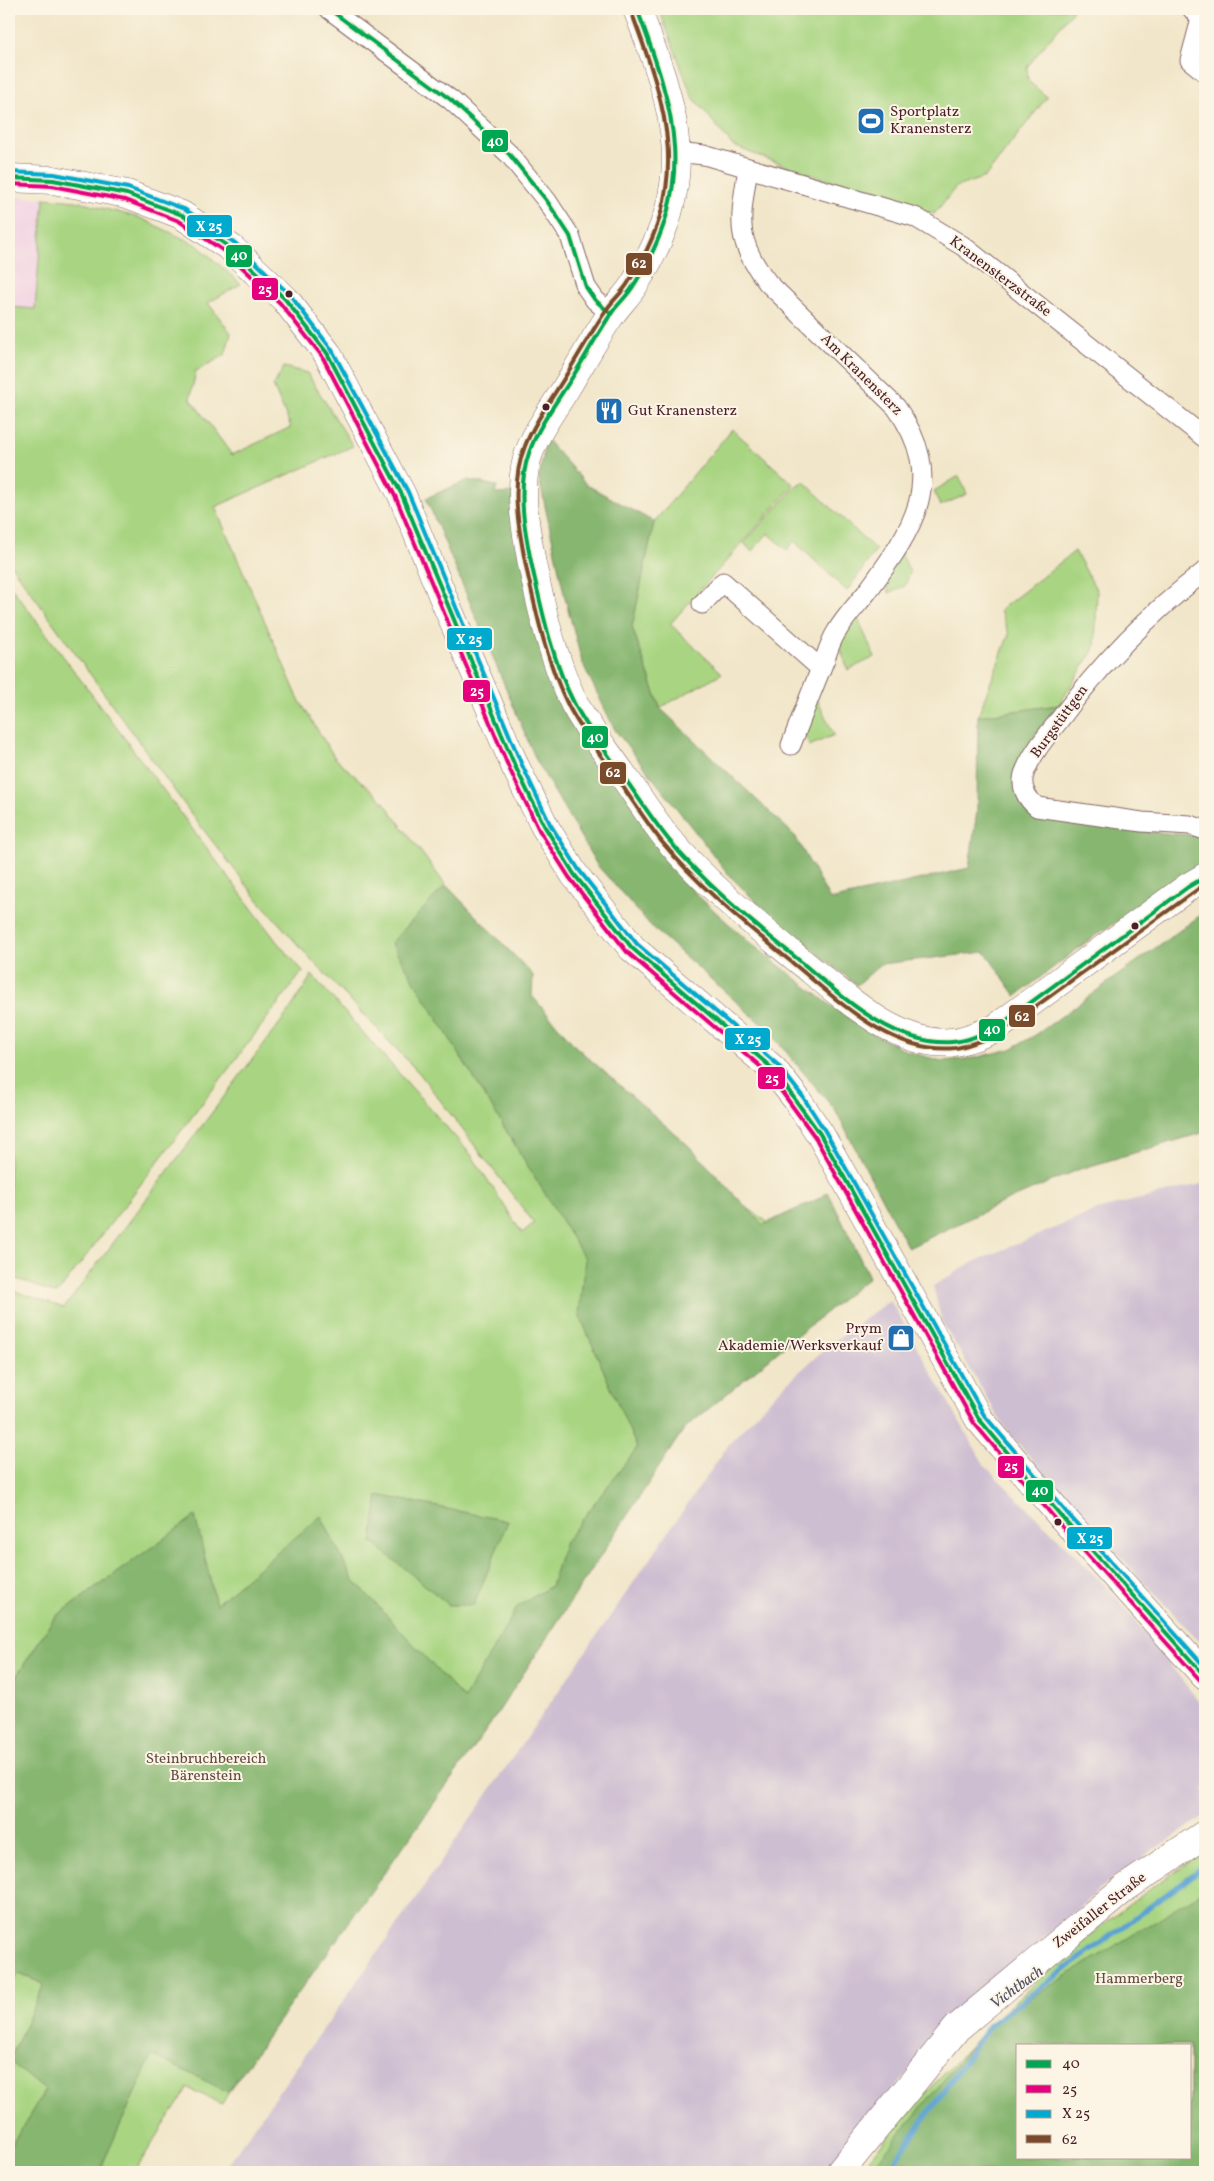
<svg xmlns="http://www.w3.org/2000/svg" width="1214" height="2181" viewBox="0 0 1214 2181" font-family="Vollkorn,serif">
<rect width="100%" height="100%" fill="#fcf5e5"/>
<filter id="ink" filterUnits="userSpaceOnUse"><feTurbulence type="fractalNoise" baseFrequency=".02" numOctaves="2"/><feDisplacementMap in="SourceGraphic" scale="10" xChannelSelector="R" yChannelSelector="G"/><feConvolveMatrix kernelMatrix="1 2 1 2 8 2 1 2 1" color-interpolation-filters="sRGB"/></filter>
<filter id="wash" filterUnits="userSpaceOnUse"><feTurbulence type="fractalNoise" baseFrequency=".0096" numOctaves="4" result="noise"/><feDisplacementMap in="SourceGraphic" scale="20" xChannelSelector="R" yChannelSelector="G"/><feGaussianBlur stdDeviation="1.12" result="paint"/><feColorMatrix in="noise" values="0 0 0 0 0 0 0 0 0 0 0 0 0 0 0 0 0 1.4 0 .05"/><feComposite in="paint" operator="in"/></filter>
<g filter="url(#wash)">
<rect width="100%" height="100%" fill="#f1e6c9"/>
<path fill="#f1d0e3" d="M9,196L44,198L35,309L9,307Z"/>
<g fill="#cebed1">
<path d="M1205,1183V1647L1073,1507L1005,1428L942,1322L933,1286L969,1264L1100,1209Z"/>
<path d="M890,1300L985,1466L1113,1593L1205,1709V1816L1114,1877L949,2022L827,2172H222L397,1925L729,1444L776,1393L829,1345Z"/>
</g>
<g fill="#a9d582" stroke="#7a7a56" fill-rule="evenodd">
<path d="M659,9H1074L1027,67L1028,81L1047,97L985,177L956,187L934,214L794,169L733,146L692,96Z"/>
<path d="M44,198L76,201L140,218L197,245L241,284L208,303L231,333L225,355L196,371L190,398L232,455L291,427L273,386L284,367L307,373L353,446L215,507L299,700L335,758L383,801L535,1005L667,1151L773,1226L705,1398L296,1974L222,2104L188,2088L134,2172H9V1695L195,1517L54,1618L9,1688V1289L64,1308L289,1011L312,975L472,1156L522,1233L534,1223L420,1074L307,955L260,902L195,819L9,562V307L35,309Z"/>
<path d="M732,429L794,485L670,624L722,673L660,708L632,627L654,522Z"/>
<path d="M959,476L967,494L940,506L934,491Z"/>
<path d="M804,482L876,550L847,591L794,541L787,550L768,533L752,552L744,543L797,485Z"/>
<path d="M1075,551L1097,591L1095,647L1059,705L978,716L1009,634L1000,610Z"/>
<path d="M901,553L910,572L905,586L889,593L884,577Z"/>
<path d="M9,584L277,942L303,971L57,1294L9,1276Z"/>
<path d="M856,615L875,657L848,670L842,653L840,638Z"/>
<path d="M816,697L834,735L809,746L804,731Z"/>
<path d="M1205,1852V2172H858C961,2048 1068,1939 1205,1852ZM1018,2045H1190V2157H1018Z"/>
</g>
<g fill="#86b670" stroke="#686a4e" fill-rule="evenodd">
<path d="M546,439L587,485L654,522L632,627L660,708L795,836L830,900L969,868L977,811L978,716L1059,705L1028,745L1018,772L1021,806L1035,816L1139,831L1205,836V864L1093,937L1016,996L985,952L881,964L857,985L771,916L730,876L615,730L582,662L565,598L539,478Z"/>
<path d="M468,480L497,486L495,494L513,493L530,601L658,847L697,895L749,942L838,1011L871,1033L909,1052L942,1061L975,1058L1011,1049L1037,1034L1205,912V1132L1080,1169L999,1204L908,1248L835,1110L767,1029L652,927L597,865L536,760L426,498Z"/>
<path d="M446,885L533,975L532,996L576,1047L689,1146L763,1225L820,1198L828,1192L869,1277L684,1429L489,1726L228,2092L152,2055L99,2172H9V2144H12L45,2090L9,2061L44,1984L19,1974L9,1985V1688L54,1618L195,1516L216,1604L321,1516L352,1578L464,1699L518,1606L551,1586L565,1542L637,1448L579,1314L585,1259L391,943Z"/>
<path d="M378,1495L508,1521L474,1605H449L372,1542Z"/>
<path d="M1205,1890V2172H869L989,2024ZM1018,2045H1190V2157H1018Z"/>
</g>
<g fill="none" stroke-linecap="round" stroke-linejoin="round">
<path stroke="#5ba2d1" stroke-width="5.5" d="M887,2172L990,2025L1205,1866"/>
</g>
</g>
<g filter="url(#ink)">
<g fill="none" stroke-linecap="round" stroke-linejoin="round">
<defs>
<g id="street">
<path d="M329,9L451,100L509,154L547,201L570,236L586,287L595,300L611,314"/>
<path d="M1192,9L1201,19L1190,60L1205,72"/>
<path d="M677,152L704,155L915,217L963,246L1205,438"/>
<path d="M748,168C740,220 734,240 768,283L896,407C948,480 913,529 867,592C857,605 845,617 837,631C831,640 828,650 825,659C813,687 802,716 791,745"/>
<path d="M1205,571C1149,614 1099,666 1057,723C1045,738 1031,755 1024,774C1020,787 1027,799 1037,807L1142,822L1190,825L1205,830"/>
<path d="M702,604L723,582L821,669"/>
</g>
<g id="secondary">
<path d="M637,9C678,115 700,181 634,285C627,296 617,305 610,316C596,336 585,357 572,378C557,405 536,429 527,459C518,492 526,530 532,564C542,611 553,659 574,703C587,728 606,751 622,774C637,795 652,819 668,839C705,883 750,920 794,956C836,989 896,1049 953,1042C968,1040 982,1034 996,1028L1188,887L1205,877"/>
<path d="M840,2172L957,2028L1125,1888L1205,1834"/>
</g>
<path id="primary" d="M9,178L53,180L127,194L182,215L231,248L285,299L327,353L402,495L443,597L515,766L545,827L574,874L632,948L773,1069L798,1101L820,1134L979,1419L1063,1518L1205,1676"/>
</defs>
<use href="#street" stroke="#846562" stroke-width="21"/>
<use href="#secondary" stroke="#846562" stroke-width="29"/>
<use href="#primary" stroke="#846562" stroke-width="29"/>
<use href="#street" stroke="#fff" stroke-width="19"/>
<use href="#secondary" stroke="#fff" stroke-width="28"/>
<use href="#primary" stroke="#fff" stroke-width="28"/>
<defs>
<g id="bus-1">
<path d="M329,9L451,100L509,154L547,201L570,236L586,287L595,300L611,314"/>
<path d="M637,9C676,113 698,184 634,285C628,295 620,302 613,311C599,331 588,352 575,373C559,399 539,424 529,453C516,490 525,534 533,571C543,615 553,662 574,703C586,727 603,747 618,769C635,792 650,817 668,839C704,883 749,920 794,956C838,992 890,1046 952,1042C967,1041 982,1034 996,1028L1188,887L1205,877"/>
<path d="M9,178L53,180L127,194L182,215L231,248L285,299L327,353L402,495L515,766L545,827L574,874L632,948L773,1069L820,1134L979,1419L1063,1518L1205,1676"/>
</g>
<path id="bus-2" d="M9,184L52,186L125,200L179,221L227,253L280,303L322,356L396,498L509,768L539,830L569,877L627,952L768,1073L815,1137L974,1423L1058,1522L1200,1680"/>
<path id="bus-3" d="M9,172L54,174L128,188L184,209L235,243L290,295L332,350L408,492L521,763L550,824L579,870L637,944L778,1065L803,1097L825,1131L984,1415L1068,1514L1205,1667"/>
<path id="bus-4" d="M631,11C669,112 692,185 628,283C622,293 613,300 607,309C593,329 581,351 568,372C554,396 535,420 525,446C509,485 519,531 527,571C537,616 547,663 568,705C580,729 597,750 612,771C629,795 644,819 662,842C699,887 744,923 789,960C835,997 890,1055 955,1048C970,1046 985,1039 999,1033L1205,884"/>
</defs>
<use href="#bus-1" stroke="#fcf5e5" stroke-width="8"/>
<use href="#bus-2" stroke="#fcf5e5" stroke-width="8"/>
<use href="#bus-3" stroke="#fcf5e5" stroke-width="8"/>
<use href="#bus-4" stroke="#fcf5e5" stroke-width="8"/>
<use href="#bus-1" stroke="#00a651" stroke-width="4"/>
<use href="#bus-2" stroke="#e5007d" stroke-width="4"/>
<use href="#bus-3" stroke="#00a9ce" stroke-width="4"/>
<use href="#bus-4" stroke="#7a4b2a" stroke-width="4"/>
</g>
</g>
<defs>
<symbol id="stadium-square" viewBox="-11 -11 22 22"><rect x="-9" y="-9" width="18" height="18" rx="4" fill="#1f6fb2" stroke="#fcf5e5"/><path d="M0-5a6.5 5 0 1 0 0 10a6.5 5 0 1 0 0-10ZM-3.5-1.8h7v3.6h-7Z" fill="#fff"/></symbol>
<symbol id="restaurant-square" viewBox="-11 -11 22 22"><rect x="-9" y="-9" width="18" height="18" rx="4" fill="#1f6fb2" stroke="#fcf5e5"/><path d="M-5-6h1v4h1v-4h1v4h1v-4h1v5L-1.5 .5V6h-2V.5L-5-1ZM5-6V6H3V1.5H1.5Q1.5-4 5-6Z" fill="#fff"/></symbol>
<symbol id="shop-square" viewBox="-11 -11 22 22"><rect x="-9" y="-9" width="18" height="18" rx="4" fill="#1f6fb2" stroke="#fcf5e5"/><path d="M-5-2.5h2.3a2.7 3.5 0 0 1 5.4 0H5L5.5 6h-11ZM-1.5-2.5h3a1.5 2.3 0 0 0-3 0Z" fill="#fff"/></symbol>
</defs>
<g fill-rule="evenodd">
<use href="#stadium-square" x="855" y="105" width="32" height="32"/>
<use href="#restaurant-square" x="593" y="395" width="32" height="32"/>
<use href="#shop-square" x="885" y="1322" width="32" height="32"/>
</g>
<g fill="#4a1f2b" stroke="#fcf5e5" stroke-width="2">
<circle cx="289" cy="294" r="4.5"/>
<circle cx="546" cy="407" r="4.5"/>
<circle cx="1135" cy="926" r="4.5"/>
<circle cx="1058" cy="1522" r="4.5"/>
</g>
<g text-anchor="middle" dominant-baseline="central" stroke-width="4" stroke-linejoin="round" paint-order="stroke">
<g font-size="15" fill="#4a1f2b" stroke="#fcf5e5" text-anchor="start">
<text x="890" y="112">Sportplatz<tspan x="890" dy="17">Kranensterz</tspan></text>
<text x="628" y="411">Gut Kranensterz</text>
<text x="882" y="1329" text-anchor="end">Prym<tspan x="882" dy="17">Akademie/Werksverkauf</tspan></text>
</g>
<g font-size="15" fill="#4a1f2b" stroke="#fcf5e5">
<text transform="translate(1000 277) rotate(37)">Kranensterzstraße</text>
<text transform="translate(861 375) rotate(45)">Am Kranensterz</text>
<text transform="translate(1060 722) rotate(-54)">Burgstüttgen</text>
<text transform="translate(1100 1911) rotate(-38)">Zweifaller Straße</text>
</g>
<g font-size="15" fill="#624c41" stroke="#fcf5e5">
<text x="206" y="1759">Steinbruchbereich<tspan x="206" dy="17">Bärenstein</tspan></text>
<text x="1139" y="1979">Hammerberg</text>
</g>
<g font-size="16" font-style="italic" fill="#51536d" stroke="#fcf5e5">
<text transform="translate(1017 1988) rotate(-36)">Vichtbach</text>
</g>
</g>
<g stroke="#fcf5e5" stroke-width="2">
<rect x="481" y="129" width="28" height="24" rx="5" fill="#00a651"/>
<rect x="186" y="214" width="47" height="24" rx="5" fill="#00a9ce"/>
<rect x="225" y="244" width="28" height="24" rx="5" fill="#00a651"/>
<rect x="625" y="252" width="28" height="24" rx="5" fill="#7a4b2a"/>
<rect x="251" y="277" width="28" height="24" rx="5" fill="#e5007d"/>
<rect x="446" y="627" width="47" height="24" rx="5" fill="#00a9ce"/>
<rect x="462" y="679" width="29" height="24" rx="5" fill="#e5007d"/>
<rect x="581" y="725" width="28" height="24" rx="5" fill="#00a651"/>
<rect x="599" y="761" width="28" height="24" rx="5" fill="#7a4b2a"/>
<rect x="1008" y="1004" width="28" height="24" rx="5" fill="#7a4b2a"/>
<rect x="978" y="1018" width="28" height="24" rx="5" fill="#00a651"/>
<rect x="724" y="1027" width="47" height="24" rx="5" fill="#00a9ce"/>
<rect x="757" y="1066" width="29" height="24" rx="5" fill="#e5007d"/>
<rect x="997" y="1455" width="28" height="24" rx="5" fill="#e5007d"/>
<rect x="1025" y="1479" width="29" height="24" rx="5" fill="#00a651"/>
<rect x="1066" y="1526" width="47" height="24" rx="5" fill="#00a9ce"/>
</g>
<g font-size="14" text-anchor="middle" font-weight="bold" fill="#fff">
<text x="495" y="146">40</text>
<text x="209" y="231">X 25</text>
<text x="239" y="260">40</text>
<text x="639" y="268">62</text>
<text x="265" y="294">25</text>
<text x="469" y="644">X 25</text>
<text x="477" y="696">25</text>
<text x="595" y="742">40</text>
<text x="613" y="777">62</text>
<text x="1022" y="1021">62</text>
<text x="992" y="1034">40</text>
<text x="748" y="1044">X 25</text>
<text x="772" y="1083">25</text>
<text x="1011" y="1471">25</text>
<text x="1040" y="1495">40</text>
<text x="1090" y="1543">X 25</text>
</g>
<rect width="1214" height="2181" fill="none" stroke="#fcf5e5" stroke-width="30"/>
<rect x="1016" y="2044" width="175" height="115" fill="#fcf5e5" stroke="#b59f9b"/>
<rect x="1026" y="2060" width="25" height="8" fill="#00a651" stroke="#b59f9b"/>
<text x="1062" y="2068" font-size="15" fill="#4a1f2b">40</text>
<rect x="1026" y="2085" width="25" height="8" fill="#e5007d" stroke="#b59f9b"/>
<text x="1062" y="2094" font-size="15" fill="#4a1f2b">25</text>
<rect x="1026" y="2110" width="25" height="8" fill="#00a9ce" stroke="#b59f9b"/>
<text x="1062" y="2118" font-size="15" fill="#4a1f2b">X 25</text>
<rect x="1026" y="2135" width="25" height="8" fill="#7a4b2a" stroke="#b59f9b"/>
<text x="1062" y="2144" font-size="15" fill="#4a1f2b">62</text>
</svg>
